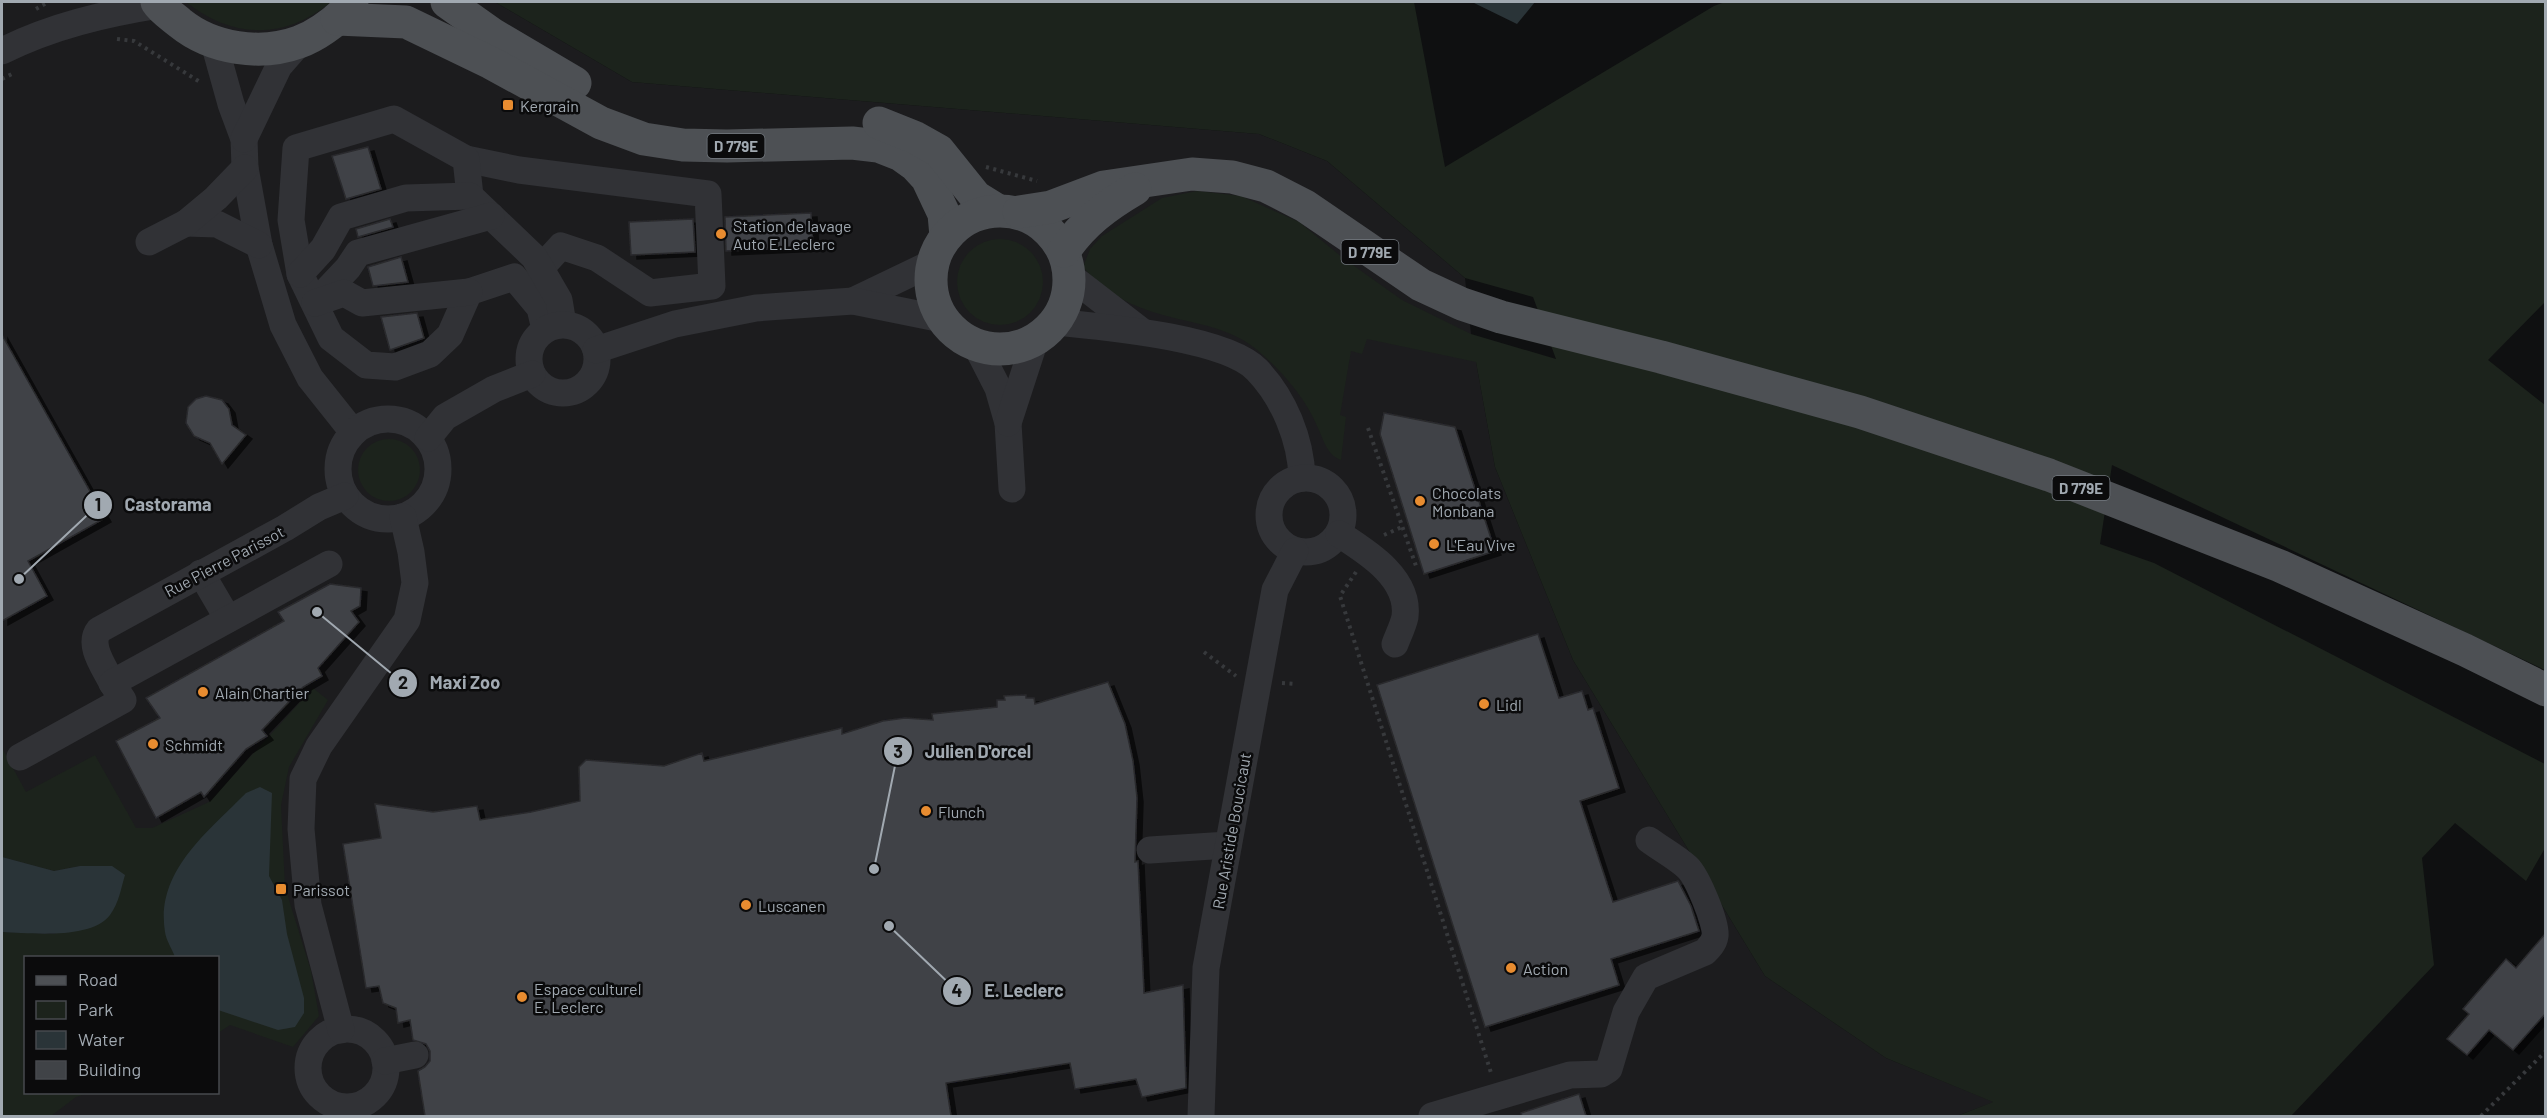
<svg xmlns="http://www.w3.org/2000/svg" width="2547" height="1118" viewBox="0 0 2547 1118" font-family="Barlow,sans-serif">
<defs>
<filter id="shadow"><feDropShadow dx="6" dy="4" stdDeviation="0" flood-color="#0009"/></filter>
</defs>
<rect width="100%" height="100%" fill="#0f1011"/>
<path fill="#1c1c1e" fill-rule="evenodd" d="M2,2H495L632,82L1259,134L1327,161L1465,278L1471,334L1495,467L1573,660L1765,976L1886,1058L1994,1102L1957,1116H2ZM26,958H218V1092H26Z"/>
<g fill="#1c231c">
<path d="M186,2H331C285,40 232,39 186,2Z"/>
<path d="M495,2H1414L1445,167L1714,6L1725,2H2545V302L2488,360L2545,405V670L2112,465L2100,544L2154,563L2545,764V848L2526,881L2455,823L2422,858L2434,965L2291,1116H1957L1993,1102L1886,1058L1765,976L1573,660L1495,467L1476,362L1367,339L1362,354L1351,351L1340,415L1346,417L1341,460C1327,455 1324,441 1318,428C1305,397 1281,370 1256,349C1223,322 1177,323 1139,307C1118,299 1098,284 1083,267L1090,249L1102,236L1162,198L1197,191L1241,196L1299,222L1343,258L1402,300L1471,334L1556,359L1533,297L1465,278L1327,161L1259,134L632,82Z"/>
<circle cx="1000" cy="282" r="43"/>
<circle cx="389" cy="470" r="31"/>
<path d="M313,688L328,700L289,767L281,805L285,887L311,971L319,1016L293,1047L230,1025L218,1033V958H26V1092L88,1093L76,1097L51,1116H2V932L55,934L80,866L54,871L2,857V748L26,792L95,755L136,828H152L209,802Z"/>
</g>
<g fill="#2a3438">
<path d="M1472,2H1535L1517,24Z"/>
<path d="M260,787L272,793L269,876L282,900L287,934L304,998V1013L295,1027L278,1030L218,1010V958L175,957C172,949 166,940 165,932C155,871 209,831 246,793Z"/>
<path d="M2,857L54,871L80,866H112L125,875C121,888 119,903 110,915C91,940 30,933 2,932Z"/>
</g>
<g fill="#404347" stroke="#2a2a2d" stroke-width="1.5" filter="url(#shadow)">
<path d="M368,147L381,189L346,199L332,156Z"/>
<path d="M811,213L813,247L726,251L725,217Z"/>
<path d="M390,219L393,227L358,237L356,229Z"/>
<path d="M693,219L695,252L631,255L629,222Z"/>
<path d="M401,257L408,282L373,286L368,267Z"/>
<path d="M417,313L424,338L390,350L381,317Z"/>
<path d="M2,335L105,518L28,561L47,596L2,621Z"/>
<path d="M206,396L222,400L229,409L232,425L246,435L222,464L210,443L194,436L186,423L188,407L196,399Z"/>
<path d="M1384,413L1455,427L1495,551L1424,574L1380,434Z"/>
<path d="M330,584L361,588L360,606L351,611L359,622L318,668L322,676L303,687L262,730L267,736L246,749L204,797L201,792L156,818L116,741L160,718L146,698L284,621L278,612Z"/>
<path d="M1538,634L1559,698L1582,691L1588,710L1593,708L1619,788L1580,801L1613,902L1678,881L1691,906L1699,931L1611,959L1619,985L1485,1027L1377,685Z"/>
<path d="M1108,682L1125,724L1133,761L1137,798L1135,862L1138,861L1144,993L1183,985L1186,1088L1142,1097L1136,1079L1075,1089L1070,1063L946,1083L951,1116H425L418,1071L425,1067L430,1061V1051L426,1044L413,1040L410,1020L398,1023L396,1008L383,1003L379,986L366,988L343,844L381,838L375,804L433,812L477,806L480,820L531,812L580,801L579,767L586,760L664,766L702,753L704,761L842,728V734L883,721L905,718L933,720L932,714L997,707V700H1005L1004,696L1026,695V698H1034L1035,704Z"/>
<path d="M2546,933V1013L2513,1050L2489,1030L2467,1055L2447,1039L2469,1014L2463,1009L2506,959L2516,968Z"/>
<path d="M1579,1094L1586,1116H1522L1521,1113Z"/>
</g>
<g fill="none" stroke-linecap="round" stroke-linejoin="round">
<g stroke="#37393c" stroke-width="4" stroke-dasharray="3 4.5" stroke-linecap="butt">
<path d="M36,9L48,2"/>
<path d="M117,39L134,41L200,82"/>
<path d="M2,79L12,74"/>
<path d="M986,167L1037,181"/>
<path d="M1368,428L1416,566"/>
<path d="M1384,535L1402,527"/>
<path d="M1356,572L1340,596L1492,1076"/>
<path d="M1204,652L1236,676"/>
<path d="M1282,683L1296,684"/>
<path d="M2481,1116L2546,1051"/>
</g>
<g stroke="#313236" stroke-width="27">
<path d="M214,43L231,104L244,139L245,168L259,245L283,325L310,378L353,432"/>
<path d="M2,51C52,26 104,14 159,5"/>
<path d="M244,139L279,66L300,42"/>
<path d="M466,159L519,170L708,194L712,286L650,293L597,258L561,246L540,269"/>
<path d="M470,196L466,159L394,119L296,148L291,220L300,274L331,338L366,365L395,367L430,354L450,335L469,292L514,277L540,308L545,329"/>
<path d="M186,223L217,224L259,245"/>
<path d="M149,242L186,223L216,198L245,168"/>
<path d="M300,274L323,249L341,217L406,198L470,196L534,257L559,300L563,324"/>
<path d="M1070,276L1140,330"/>
<path d="M853,301L932,263"/>
<path d="M315,303L348,268L358,253L491,216"/>
<path d="M315,303L344,293L362,303L469,292"/>
<path d="M1055,322C1103,327 1225,337 1257,370C1284,398 1301,440 1302,478"/>
<circle cx="563" cy="359" r="34"/>
<path d="M976,345L998,388L1008,423L1012,489"/>
<path d="M596,350L675,324L756,308L853,301L942,319"/>
<circle cx="388" cy="469" r="50"/>
<path d="M1008,423L1035,340"/>
<path d="M428,438L445,417L494,389L532,374"/>
<circle cx="1306" cy="515" r="37"/>
<path d="M1339,534C1367,552 1410,578 1405,617C1403,626 1398,636 1395,644"/>
<path d="M201,573L228,619"/>
<path d="M112,683C105,668 87,645 99,630L285,528L319,507L345,496"/>
<path d="M20,757L123,700L112,683L329,564"/>
<path d="M1150,850L1228,845"/>
<circle cx="347" cy="1068" r="39"/>
<path d="M341,1030L308,905L301,829L303,779L319,746L407,620L415,583L411,552L403,517"/>
<path d="M385,1061L415,1055"/>
<path d="M1201,1116L1206,968L1275,590L1295,551"/>
<path d="M1432,1116L1570,1075L1601,1074L1609,1069L1626,1012L1646,977L1705,952C1709,948 1714,943 1715,936C1717,924 1697,876 1687,867C1676,857 1661,849 1649,840"/>
</g>
<g stroke="#4d5054" stroke-width="33">
<path d="M157,2C162,10 173,17 180,23C212,49 261,56 299,42C318,35 338,19 352,5"/>
<path d="M447,2L492,34L575,83"/>
<path d="M337,19L406,22L491,63L601,123L644,139L683,145L727,146L852,143L878,146L901,155L915,165L927,178L944,214L946,236"/>
<path d="M879,123L914,137L939,151L976,197L997,210"/>
<circle cx="1000" cy="280" r="69"/>
<path d="M1019,212L1051,207L1104,187L1192,174L1232,177L1266,186L1305,206L1421,285L1462,304L1501,317L1661,357L1860,412L2049,475L2280,566L2465,650L2546,690"/>
<path d="M1064,251C1083,223 1106,206 1135,189"/>
</g>
</g>
<g fill="#e88c30" stroke="#0b0b0c" stroke-width="2">
<rect x="502" y="99" width="12" height="12" rx="3"/>
<circle cx="721" cy="234" r="6"/>
<circle cx="1420" cy="501" r="6"/>
<circle cx="1434" cy="544" r="6"/>
<circle cx="203" cy="692" r="6"/>
<circle cx="1484" cy="704" r="6"/>
<circle cx="153" cy="744" r="6"/>
<circle cx="926" cy="811" r="6"/>
<rect x="275" y="883" width="12" height="12" rx="3"/>
<circle cx="746" cy="905" r="6"/>
<circle cx="1511" cy="968" r="6"/>
<circle cx="522" cy="997" r="6"/>
</g>
<g text-anchor="middle" dominant-baseline="central" stroke-width="5" stroke-linejoin="round" paint-order="stroke">
<g fill="#0b0b0c" stroke="#747a80" stroke-width="1.5">
<rect x="707.5" y="134" width="57" height="24" rx="4.5"/>
<rect x="1341.5" y="240" width="57" height="24" rx="4.5"/>
<rect x="2052.5" y="476" width="57" height="24" rx="4.5"/>
</g>
<g font-size="15" font-weight="bold" fill="#a1a9b1">
<text x="736" y="146">D 779E</text>
<text x="1370" y="252">D 779E</text>
<text x="2081" y="488">D 779E</text>
</g>
<g font-size="16" fill="#a1a9b1" stroke="#0b0b0c" text-anchor="start">
<text x="520" y="105">Kergrain</text>
<text x="733" y="225">Station de lavage<tspan x="733" dy="18">Auto E.Leclerc</tspan></text>
<text x="1432" y="492">Chocolats<tspan x="1432" dy="18">Monbana</tspan></text>
<text x="1446" y="544">L'Eau Vive</text>
<text x="215" y="692">Alain Chartier</text>
<text x="1496" y="704">Lidl</text>
<text x="165" y="744">Schmidt</text>
<text x="938" y="811">Flunch</text>
<text x="293" y="889">Parissot</text>
<text x="758" y="905">Luscanen</text>
<text x="1523" y="968">Action</text>
<text x="534" y="988">Espace culturel<tspan x="534" dy="18">E. Leclerc</tspan></text>
</g>
<g font-size="16" fill="#a1a9b1" stroke="#0b0b0c">
<text transform="translate(224 561) rotate(-28)">Rue Pierre Parissot</text>
<text transform="translate(1231 831) rotate(-80)">Rue Aristide Boucicaut</text>
</g>
</g>
<path fill="none" stroke="#a1a9b1" stroke-width="2" d="M19 579L98 505M317 612L403 683M874 869L898 751M889 926L957 991"/>
<g fill="#a1a9b1" stroke="#0b0b0c" stroke-width="2">
<circle cx="19" cy="579" r="6"/>
<circle cx="317" cy="612" r="6"/>
<circle cx="874" cy="869" r="6"/>
<circle cx="889" cy="926" r="6"/>
<circle cx="98" cy="505" r="15"/>
<circle cx="403" cy="683" r="15"/>
<circle cx="898" cy="751" r="15"/>
<circle cx="957" cy="991" r="15"/>
</g>
<g font-size="18" text-anchor="middle" font-weight="bold" fill="#111">
<text x="98" y="511">1</text>
<text x="403" y="689">2</text>
<text x="898" y="758">3</text>
<text x="957" y="997">4</text>
</g>
<g font-size="18" text-anchor="middle" font-weight="bold" fill="#a1a9b1" stroke="#0b0b0c" stroke-width="5" stroke-linejoin="round" paint-order="stroke">
<text x="168" y="511">Castorama</text>
<text x="465" y="689">Maxi Zoo</text>
<text x="978" y="758">Julien D'orcel</text>
<text x="1024" y="997">E. Leclerc</text>
</g>
<rect width="2547" height="1118" fill="none" stroke="#a1a9b1" stroke-width="6"/>
<rect x="24" y="956" width="195" height="138" fill="#0b0b0c" stroke="#474a4e" stroke-width="1.5"/>
<rect x="36" y="976" width="30" height="9" fill="#4d5054" stroke="#474a4e" stroke-width="1.5"/>
<text x="78" y="986" font-size="18" fill="#a1a9b1">Road</text>
<rect x="36" y="1001" width="30" height="18" fill="#1c231c" stroke="#474a4e" stroke-width="1.5"/>
<text x="78" y="1016" font-size="18" fill="#a1a9b1">Park</text>
<rect x="36" y="1031" width="30" height="18" fill="#2a3438" stroke="#474a4e" stroke-width="1.5"/>
<text x="78" y="1046" font-size="18" fill="#a1a9b1">Water</text>
<rect x="36" y="1061" width="30" height="18" fill="#404347" stroke="#474a4e" stroke-width="1.5"/>
<text x="78" y="1076" font-size="18" fill="#a1a9b1">Building</text>
</svg>
